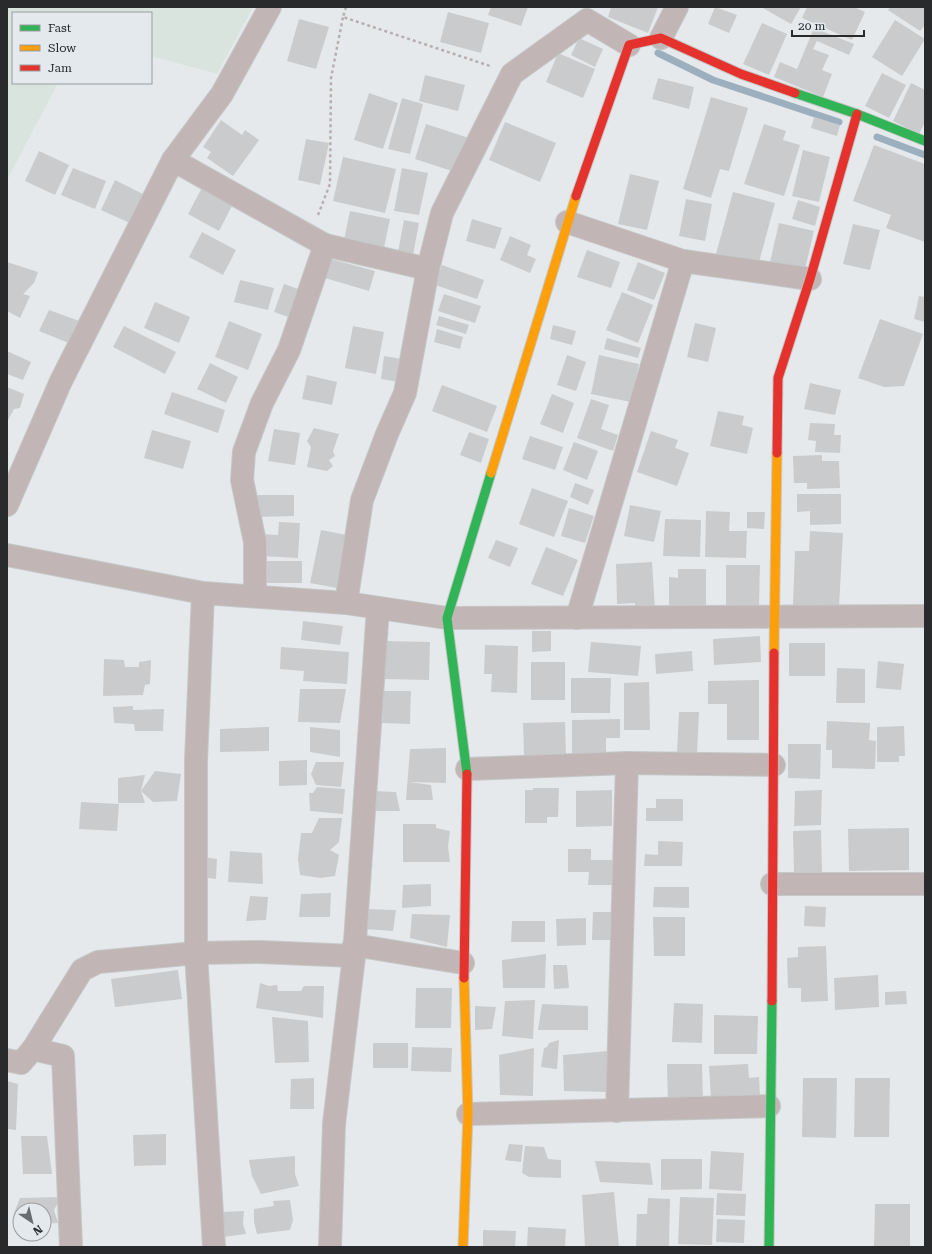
<svg xmlns="http://www.w3.org/2000/svg" width="932" height="1254" viewBox="0 0 932 1254" font-family="'Roboto Serif',serif">
<rect width="100%" height="100%" fill="#e6e9eb"/>
<path fill="#d9e4de" d="M7,7H253L217,74L151,56V13H13V83H58L7,180Z"/>
<g fill="none" stroke-linecap="round" stroke-linejoin="round">
<g stroke="#9cafbe" stroke-width="7">
<path d="M658,53L713,80L839,122"/>
<path d="M877,137L925,155"/>
</g>
</g>
<g fill="#cacbcd">
<path d="M491,7H528L521,26L488,15Z"/>
<path d="M611,7H658L648,33L608,17Z"/>
<path d="M715,7L737,15L729,33L708,24Z"/>
<path d="M761,7H801L791,24Z"/>
<path d="M807,7H854L865,12L852,40L802,18Z"/>
<path d="M890,7H925V25L920,31L888,10Z"/>
<path d="M448,12L489,23L481,53L440,42Z"/>
<path d="M299,19L329,27L316,69L287,61Z"/>
<path d="M895,20L925,39L902,76L872,57Z"/>
<path d="M762,23L787,34L769,75L743,64Z"/>
<path d="M814,28L854,44L849,55L817,41L813,49L829,55L822,70L832,74L823,97L774,77L780,62L797,69Z"/>
<path d="M579,38L603,49L595,67L571,55Z"/>
<path d="M558,53L595,69L583,98L546,82Z"/>
<path d="M882,73L906,85L889,118L865,106Z"/>
<path d="M425,75L465,85L458,111L419,101Z"/>
<path d="M658,78L694,87L689,109L652,99Z"/>
<path d="M911,83L925,90V122L919,134L893,121Z"/>
<path d="M369,93L398,103L383,149L354,140Z"/>
<path d="M711,97L748,108L729,171L720,169L711,198L683,189Z"/>
<path d="M402,98L423,104L410,154L388,149Z"/>
<path d="M814,117L840,125L837,136L811,128Z"/>
<path d="M221,120L242,135L245,130L259,140L233,176L207,158L211,152L203,147Z"/>
<path d="M505,122L556,143L540,182L489,160Z"/>
<path d="M426,124L469,138L458,173L415,159Z"/>
<path d="M764,124L786,131L783,140L800,145L784,196L744,184Z"/>
<path d="M306,139L329,143L320,185L298,180Z"/>
<path d="M874,145L925,164V242L886,228L891,215L853,201Z"/>
<path d="M803,150L830,157L819,202L792,196Z"/>
<path d="M39,151L69,165L55,195L25,181Z"/>
<path d="M343,157L396,169L385,213L333,201Z"/>
<path d="M73,168L106,181L95,209L61,195Z"/>
<path d="M402,168L428,173L419,215L394,211Z"/>
<path d="M630,174L659,181L647,230L618,224Z"/>
<path d="M115,180L145,195L132,224L101,210Z"/>
<path d="M204,184L235,200L219,231L188,214Z"/>
<path d="M733,192L775,203L758,266L716,254Z"/>
<path d="M686,199L712,204L705,241L679,236Z"/>
<path d="M798,200L820,207L815,226L792,219Z"/>
<path d="M350,211L390,219L384,248L344,240Z"/>
<path d="M472,219L502,228L495,249L466,241Z"/>
<path d="M404,220L419,223L413,255L398,252Z"/>
<path d="M779,223L814,231L805,269L770,262Z"/>
<path d="M853,224L880,230L870,270L843,264Z"/>
<path d="M202,232L236,250L223,275L189,257Z"/>
<path d="M510,236L531,245L527,255L536,259L530,273L500,260Z"/>
<path d="M587,250L620,262L611,288L577,277Z"/>
<path d="M331,259L375,271L369,291L325,278Z"/>
<path d="M7,262L38,272L34,283L23,294L30,296L20,318L7,311Z"/>
<path d="M638,262L665,273L654,300L627,290Z"/>
<path d="M442,265L484,280L477,299L435,285Z"/>
<path d="M240,280L274,288L268,310L234,302Z"/>
<path d="M284,284L304,291L294,319L274,312Z"/>
<path d="M622,292L653,305L638,343L606,330Z"/>
<path d="M444,294L481,306L475,323L438,311Z"/>
<path d="M919,296L925,297V322L914,319Z"/>
<path d="M155,302L190,317L179,343L144,328Z"/>
<path d="M49,310L82,322L71,344L39,331Z"/>
<path d="M439,316L469,325L466,334L436,325Z"/>
<path d="M880,319L923,334L904,386L884,387L858,378Z"/>
<path d="M229,321L262,334L248,370L215,357Z"/>
<path d="M695,323L716,328L708,362L687,357Z"/>
<path d="M553,325L576,331L572,345L550,339Z"/>
<path d="M124,326L176,352L165,374L113,347Z"/>
<path d="M353,326L384,332L376,374L345,368Z"/>
<path d="M437,329L463,337L460,349L434,342Z"/>
<path d="M607,338L641,348L638,358L604,349Z"/>
<path d="M7,351L31,362L23,380L7,374Z"/>
<path d="M567,355L586,362L576,391L557,385Z"/>
<path d="M599,355L639,364L631,402L591,394Z"/>
<path d="M384,356L402,359L399,382L381,379Z"/>
<path d="M210,363L238,377L226,403L197,389Z"/>
<path d="M307,375L337,382L332,405L302,399Z"/>
<path d="M810,383L841,390L835,415L804,409Z"/>
<path d="M442,385L497,406L487,432L432,411Z"/>
<path d="M7,387L24,394L20,408L14,409L7,422Z"/>
<path d="M172,392L225,410L218,433L164,414Z"/>
<path d="M552,394L574,403L563,433L540,424Z"/>
<path d="M591,399L609,405L601,429L618,435L613,451L577,438Z"/>
<path d="M718,411L744,416L742,425L753,428L747,454L710,446Z"/>
<path d="M810,423L835,424L834,435H841L840,453L815,452L816,441L808,440Z"/>
<path d="M314,428L339,434L333,451L335,456L329,460L333,466L327,471L307,467L311,447L307,441Z"/>
<path d="M274,429L300,433L295,465L268,461Z"/>
<path d="M152,430L191,441L183,469L144,458Z"/>
<path d="M651,431L678,440L675,448L689,453L677,486L637,472Z"/>
<path d="M469,432L489,439L481,463L460,455Z"/>
<path d="M530,436L563,447L555,470L522,459Z"/>
<path d="M574,442L598,451L587,480L563,470Z"/>
<path d="M822,455V461H839L840,488L807,489V483H794L793,456Z"/>
<path d="M575,483L594,490L588,505L570,497Z"/>
<path d="M532,488L568,501L554,537L519,524Z"/>
<path d="M797,494H841V524L810,525V511L797,512Z"/>
<path d="M256,495H294V516L256,517Z"/>
<path d="M630,505L661,511L654,542L624,536Z"/>
<path d="M569,508L594,516L585,543L561,536Z"/>
<path d="M706,511L730,512L729,531H747L746,558L705,557Z"/>
<path d="M747,512H765L764,529L747,528Z"/>
<path d="M665,519L701,520L700,557L663,556Z"/>
<path d="M279,522L300,523L298,558L260,556L261,534L278,535Z"/>
<path d="M321,530L347,535L337,588L310,583Z"/>
<path d="M810,531L843,533L839,607L793,605L795,551H809Z"/>
<path d="M496,540L518,548L510,567L488,558Z"/>
<path d="M546,547L578,560L563,596L531,584Z"/>
<rect x="260" y="561" width="42" height="22"/>
<path d="M652,562L655,610L635,611V603L617,604L616,564Z"/>
<path d="M726,565H760L759,605H726Z"/>
<path d="M678,569H706V606H669V577L678,578Z"/>
<path d="M303,621L343,626L340,645L301,640Z"/>
<path d="M532,631H551V651L532,652Z"/>
<path d="M760,636L761,662L714,665L713,639Z"/>
<path d="M385,641L430,642L429,680L384,679Z"/>
<path d="M591,642L641,646L638,676L588,672Z"/>
<rect x="789" y="643" width="36" height="33"/>
<path d="M485,645L518,646L517,693L491,692L492,674H484Z"/>
<path d="M281,647L349,652L347,684L303,681L304,671L280,669Z"/>
<path d="M692,651L693,671L656,674L655,654Z"/>
<path d="M104,659L124,660L125,667H139V662L151,660L150,684L145,685L143,695L103,696Z"/>
<path d="M878,661L904,664L901,690L876,688Z"/>
<rect x="531" y="662" width="34" height="38"/>
<path d="M837,668L865,669V703H836Z"/>
<path d="M571,678H611L610,713H571Z"/>
<path d="M759,680V740H727V704H708V681Z"/>
<path d="M649,682L650,730H624V683Z"/>
<path d="M300,689H346L340,723L298,722Z"/>
<path d="M384,691H411L410,724L382,723Z"/>
<path d="M133,706V710L164,709L163,731H135L134,724L114,723L113,707Z"/>
<path d="M679,712H699L697,754L677,753Z"/>
<path d="M620,719V738H606V757H572V720Z"/>
<path d="M827,721L870,723L869,740L876,741L875,769L832,768V750H826Z"/>
<path d="M565,722L566,755H524L523,723Z"/>
<path d="M904,726L905,756H899V762H877V727Z"/>
<path d="M269,727V751L220,752V729Z"/>
<path d="M310,727L340,730V757L310,752Z"/>
<path d="M788,744H821L820,779L788,778Z"/>
<path d="M446,748V783L409,782L431,785L433,800H406L410,749Z"/>
<path d="M307,760V785L279,786V761Z"/>
<path d="M316,762H344L341,787L316,785L311,774Z"/>
<path d="M155,771L181,774L177,801L153,802L141,791Z"/>
<path d="M145,775L141,791L145,803H118V778Z"/>
<path d="M317,787L345,789L343,814L310,811L309,793H313Z"/>
<path d="M533,788H559L558,817H547V823H525V790H533Z"/>
<path d="M612,790V826L576,827V791Z"/>
<path d="M822,790L821,825L794,826L795,791Z"/>
<path d="M374,791L396,792L400,811H372Z"/>
<path d="M656,799H683V821H646V808H656Z"/>
<path d="M81,802L119,804L117,831L79,829Z"/>
<path d="M319,818H342L339,842L330,850L339,855L335,876L321,878L300,875L298,859L301,833H312Z"/>
<path d="M403,824H436V828L450,831L448,846L450,862H403Z"/>
<path d="M909,828V870L849,871L848,829Z"/>
<path d="M821,830L822,872H794L793,831Z"/>
<path d="M658,841L683,842L682,866H644L645,854L658,855Z"/>
<path d="M568,849H591V860H613V885H588L589,872H568Z"/>
<path d="M230,851L262,853L263,884L228,882Z"/>
<path d="M202,857L217,859L216,879L202,877Z"/>
<path d="M431,884V906L402,908L403,885Z"/>
<path d="M654,887H689V908L653,907Z"/>
<path d="M331,893L330,917H299L301,894Z"/>
<path d="M250,896L268,897L266,920L246,921Z"/>
<path d="M805,906L826,907L825,927L804,926Z"/>
<path d="M365,909L396,910L393,931L364,929Z"/>
<path d="M593,912H613L612,940H592Z"/>
<path d="M412,914L450,915L447,947L410,938Z"/>
<path d="M653,917H685V956H654Z"/>
<path d="M586,918V945L557,946L556,919Z"/>
<path d="M512,921H545V942H511Z"/>
<path d="M826,946L828,1001L801,1002V988H788L787,958L798,957V947Z"/>
<path d="M546,954L545,988H503L502,960Z"/>
<path d="M553,965H567L569,988L554,989Z"/>
<path d="M178,970L182,999L115,1007L111,979Z"/>
<path d="M878,975L879,1007L835,1010L834,978Z"/>
<path d="M260,983L269,986L277,985L278,991H301L304,986H324L323,1018L256,1008Z"/>
<path d="M416,988H452L451,1028H415Z"/>
<path d="M906,991L907,1004L885,1005V992Z"/>
<path d="M535,1000L533,1039L502,1036L505,1001Z"/>
<path d="M674,1003L703,1004L702,1043L672,1042Z"/>
<path d="M542,1004L588,1006V1030H538Z"/>
<path d="M475,1006L496,1007L492,1029L475,1030Z"/>
<path d="M714,1015L758,1016L757,1054H714Z"/>
<path d="M272,1017L308,1021L309,1062L275,1063Z"/>
<path d="M559,1040L557,1069L541,1067L544,1048L547,1047L549,1043Z"/>
<rect x="373" y="1043" width="35" height="25"/>
<path d="M412,1047L452,1048L451,1072L411,1071Z"/>
<path d="M534,1048L533,1096L500,1095L499,1055Z"/>
<path d="M609,1051L607,1092L564,1091L563,1055Z"/>
<path d="M667,1064H702L703,1103H668Z"/>
<path d="M748,1064L749,1078L759,1077L760,1097L711,1099L709,1066Z"/>
<path d="M314,1078V1109H290L291,1079Z"/>
<path d="M803,1078H837L836,1138L802,1137Z"/>
<path d="M855,1078H890L889,1137H854Z"/>
<path d="M7,1081L18,1084L16,1130L7,1129Z"/>
<path d="M166,1134V1165L134,1166L133,1135Z"/>
<path d="M21,1136H47L52,1174H23Z"/>
<path d="M509,1144L523,1145L521,1162L505,1160Z"/>
<path d="M525,1146L544,1147L548,1159L561,1160V1178L529,1177L522,1173Z"/>
<path d="M711,1151L744,1153L742,1191L709,1189Z"/>
<path d="M295,1156V1174L299,1186L261,1194L252,1176L249,1160Z"/>
<path d="M661,1159H702V1189L661,1190Z"/>
<path d="M595,1161L650,1163L653,1185L600,1182Z"/>
<path d="M614,1192L619,1247H585L582,1195Z"/>
<path d="M717,1193L746,1194L745,1216L716,1215Z"/>
<path d="M61,1197L54,1210L58,1223L44,1224V1210H20V1227H17L14,1213L20,1198Z"/>
<path d="M680,1197L714,1198L712,1245L678,1244Z"/>
<path d="M648,1198L670,1199L669,1247H636L637,1214H647Z"/>
<path d="M290,1200L293,1220L290,1230L257,1234L254,1222V1209L274,1206L273,1201Z"/>
<path d="M875,1204H910V1247H874Z"/>
<path d="M244,1211L243,1224L246,1234L223,1237L222,1212Z"/>
<path d="M717,1219L745,1220L744,1243L716,1242Z"/>
<path d="M528,1227L566,1229L565,1247H527Z"/>
<path d="M483,1230L516,1231L515,1247H483Z"/>
</g>
<g fill="none" stroke-linecap="round" stroke-linejoin="round">
<defs>
<g id="street">
<path d="M661,38L677,7"/>
<path d="M173,160L325,245"/>
<path d="M567,222L683,261L810,279"/>
<path d="M7,505L61,381L173,160L222,94L270,7"/>
<path d="M7,555L203,593L346,603L447,618L925,616"/>
<path d="M203,593L196,761V953L214,1247"/>
<path d="M255,596V542L242,480L244,452L262,403L289,350L325,245L428,269"/>
<path d="M346,603L362,500L387,434L405,393L428,269L442,213L512,74L587,20L629,45"/>
<path d="M577,618L683,261"/>
<path d="M467,769L627,763L774,765"/>
<path d="M772,884H925"/>
<path d="M354,945L463,963"/>
<path d="M33,1049L63,1056L71,1247"/>
<path d="M7,1060L21,1063L33,1049L82,970L98,962L196,953L260,952L354,956"/>
<path d="M617,1111L627,763"/>
<path d="M468,1114L769,1106"/>
<path d="M330,1247L334,1124L354,956L378,608"/>
</g>
<g id="fast">
<path d="M795,93L857,114L925,141"/>
<path d="M467,774L447,618L491,473"/>
<path d="M769,1247L772,1001"/>
</g>
<g id="slow">
<path d="M491,473L576,196"/>
<path d="M774,653L777,453"/>
<path d="M463,1247L468,1114L464,978"/>
</g>
<g id="jam">
<path d="M576,196L629,45L661,38L741,74L795,93"/>
<path d="M777,453L778,378L810,279L857,114"/>
<path d="M464,978L467,774"/>
<path d="M772,1001L774,653"/>
</g>
</defs>
<use href="#street" stroke="#c5c7c8" stroke-width="24"/>
<use href="#fast" stroke="#c5c7c8" stroke-width="11"/>
<use href="#slow" stroke="#c5c7c8" stroke-width="11"/>
<use href="#jam" stroke="#c5c7c8" stroke-width="11"/>
<g stroke="#b6afaf" stroke-width="2.5" stroke-dasharray="3 3" stroke-linecap="butt">
<path d="M346,7L343,17L490,66"/>
<path d="M318,215L330,184L331,78L343,17"/>
</g>
<use href="#street" stroke="#c1b6b5" stroke-width="22"/>
<use href="#fast" stroke="#30b455" stroke-width="9"/>
<use href="#slow" stroke="#ff9f0a" stroke-width="9"/>
<use href="#jam" stroke="#e5322d" stroke-width="9"/>
</g>
<rect width="932" height="1254" fill="none" stroke="#282a2c" stroke-width="16"/>
<rect x="12" y="12" width="140" height="72" fill="#e4e9ed" stroke="#999da0"/>
<rect x="20" y="25" width="20" height="6" fill="#30b455" stroke="#999da0"/>
<text x="48" y="32" font-size="12" fill="#282a2c">Fast</text>
<rect x="20" y="45" width="20" height="6" fill="#ff9f0a" stroke="#999da0"/>
<text x="48" y="52" font-size="12" fill="#282a2c">Slow</text>
<rect x="20" y="65" width="20" height="6" fill="#e5322d" stroke="#999da0"/>
<text x="48" y="72" font-size="12" fill="#282a2c">Jam</text>
<g transform="translate(32 1222) rotate(145)"><circle r="19" fill="#e4e9ed" stroke="#999da0"/>
<path d="M0-3L7 15L0 10L-7 15Z" fill="#6a6d6f"/>
<text y="-6" font-size="11" font-weight="bold" text-anchor="middle" fill="#282a2c">N</text>
</g>
<path d="M792 30v6h72v-6" fill="none" stroke="#282a2c" stroke-width="2"/>
<text x="798" y="30" font-size="12" fill="#282a2c" stroke="#e4e9ed" stroke-width="3" paint-order="stroke">20 m</text>
</svg>
